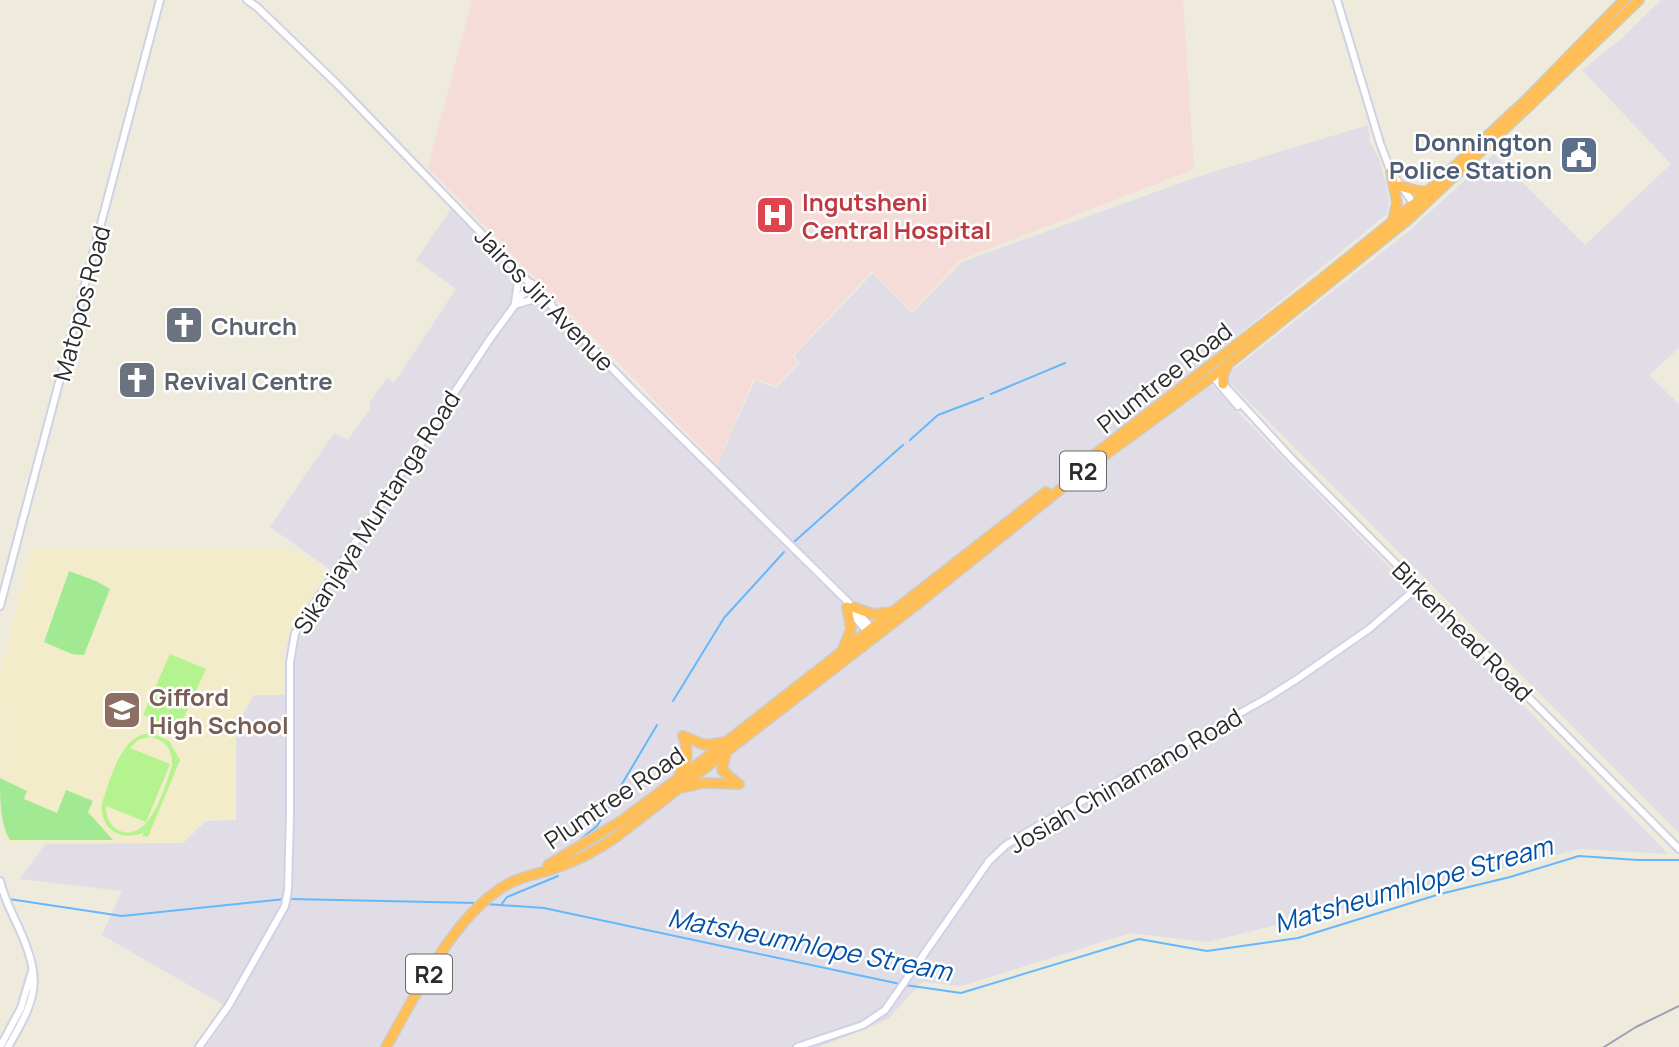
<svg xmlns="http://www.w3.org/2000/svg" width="1679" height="1047" viewBox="0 0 1679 1047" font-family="Manrope,sans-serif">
<rect width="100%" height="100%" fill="#eeeadc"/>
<g fill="#e1dde6">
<path d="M1661,0H1679V348L1649,375L1679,404V833L1224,377L1409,231L1494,154L1585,245L1671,164L1582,70L1621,39Z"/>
<path d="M1368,125L1370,142L1378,157L1386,183L1389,202L1387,214L1196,369L1668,854L1580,849L1208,942L1130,933L962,986L922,982L888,1019L819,1047H206L232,1010L102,935L122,891L20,879L45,844L183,843L206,821L236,820V726L254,695H291V668L297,633L335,573L270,527L334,433L348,440L370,409V402L387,378L394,383L456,289L416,260L451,209L713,474L755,380L775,388L800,363L794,356L873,273L912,313L962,262L1197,177Z"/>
</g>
<path fill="#f2ecca" d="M31,549L283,550L296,552L325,571V577L292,627L284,647L282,695H254L236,726V820H205L183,843H9L1,834L0,673Z"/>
<path fill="#f6dcd8" d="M472,0H1183L1194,169L960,260L912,311L872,271L792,356L798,363L775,386L754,378L717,464L428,168Z"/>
<g fill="#a1ea93">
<path d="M69,571L96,581L110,589L84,655L72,654L44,642Z"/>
<path d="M0,778L27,791L24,799L57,813L66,790L93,801L88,812L113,840H10C0,824 0,799 0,778Z"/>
</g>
<g fill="#b5f38e" fill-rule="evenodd">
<path d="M170,654L206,669L178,730L143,715Z"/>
<path d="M153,733L169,741L180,760L148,837L143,836V833C120,842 99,828 102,803C111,778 121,732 153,733ZM149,737C165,739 173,749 172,766C165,786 149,846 118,830C109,825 106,816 106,806L146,822L170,764L130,748L138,740Z"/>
</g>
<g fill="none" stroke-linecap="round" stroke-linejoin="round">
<g stroke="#65b8fb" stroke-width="2">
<path d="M991,394L1065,363"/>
<path d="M910,440L938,415L983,398"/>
<path d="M795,541L903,445"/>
<path d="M673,701L724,618L784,552"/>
<path d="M581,839L597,826L657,725"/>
<path d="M9,899L122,916L285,899"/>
<path d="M290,899L477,903"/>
<path d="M486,904L544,908L900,984"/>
<path d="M501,905L507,897L558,876"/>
<path d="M905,985L961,993L1139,939L1207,951L1298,938L1440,894L1510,877L1579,856L1638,860H1679"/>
</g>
<defs>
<g id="secondary">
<path d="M247,0L257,7L337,84L632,389L848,602L869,625L870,632"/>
<path d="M1337,0L1380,143L1391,172L1414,204"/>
<path d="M515,303L518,282L516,269"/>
<path d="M517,304L531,300L551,303"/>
<path d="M1213,376L1223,384L1292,459L1679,849"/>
<path d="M1213,377L1238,406"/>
<path d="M0,606L160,0"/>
<path d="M847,608L865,629L870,632"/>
<path d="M0,881C4,898 11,911 18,926C43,981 37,997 8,1047"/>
<path d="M0,1047L21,1008L32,971"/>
<path d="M199,1047L229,1005L285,906L288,890L290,815V662L295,633L490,339L531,283"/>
<path d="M797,1047L863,1025L885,1010L989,861L1006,845L1041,824L1267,698L1297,679L1369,629L1419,586"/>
</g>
<g id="highway">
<path d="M1391,172L1397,203L1393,220"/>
<path d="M1400,186L1418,191H1427"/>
<path d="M1223,384V374L1227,367"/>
<path d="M1085,462L1323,278L1414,204L1524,102L1624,0"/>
<path d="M853,607L872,614L892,612"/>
<path d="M843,649L851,629L847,607"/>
<path d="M683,736L705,745L725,742"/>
<path d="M726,753L722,770L737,783"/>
<path d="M679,775C688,760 689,753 683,736"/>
<path d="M681,788L703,783L739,784"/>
<path d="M548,865L621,821L703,760L1046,492"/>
<path d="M386,1047C416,995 454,914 508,884C522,876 538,874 553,869C577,861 596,851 616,837L915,606L1082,472L1213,376L1410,218L1528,107L1639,0"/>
</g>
</defs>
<use href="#secondary" stroke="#d1d1e5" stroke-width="10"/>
<use href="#highway" stroke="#ccc" stroke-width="12"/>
<use href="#secondary" stroke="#fff" stroke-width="6"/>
<use href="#highway" stroke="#ffbe56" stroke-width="9"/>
<path stroke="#9f9eb7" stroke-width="2" d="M1604,1047L1636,1027L1679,1006"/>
</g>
<defs>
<symbol id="civic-square" viewBox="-11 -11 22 22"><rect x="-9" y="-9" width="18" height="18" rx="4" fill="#5c6f8a" stroke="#fff"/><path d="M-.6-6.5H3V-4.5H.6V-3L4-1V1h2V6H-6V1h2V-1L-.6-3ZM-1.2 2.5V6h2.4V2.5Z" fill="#fff"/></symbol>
<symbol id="hospital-square" viewBox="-11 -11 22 22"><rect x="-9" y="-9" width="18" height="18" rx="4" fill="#e0444e" stroke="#fff"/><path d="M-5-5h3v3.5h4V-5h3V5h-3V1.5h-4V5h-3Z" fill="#fff"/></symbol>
<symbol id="church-square" viewBox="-11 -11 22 22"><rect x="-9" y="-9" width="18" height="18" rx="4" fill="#6b7280" stroke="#fff"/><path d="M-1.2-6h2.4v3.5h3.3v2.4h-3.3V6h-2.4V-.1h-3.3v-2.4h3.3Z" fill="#fff"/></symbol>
<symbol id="school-square" viewBox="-11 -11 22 22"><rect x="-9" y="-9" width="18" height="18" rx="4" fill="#8d6e63" stroke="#fff"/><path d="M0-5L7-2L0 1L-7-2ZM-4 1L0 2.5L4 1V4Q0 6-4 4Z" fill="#fff"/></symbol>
</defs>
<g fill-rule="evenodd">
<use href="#civic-square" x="1557" y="133" width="44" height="44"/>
<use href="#hospital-square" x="753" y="193" width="44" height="44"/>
<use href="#church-square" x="162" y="303" width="44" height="44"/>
<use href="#church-square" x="115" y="358" width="44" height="44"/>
<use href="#school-square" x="100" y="688" width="44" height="44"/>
</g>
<g text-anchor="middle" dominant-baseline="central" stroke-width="5" stroke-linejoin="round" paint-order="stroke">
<g fill="#fff" stroke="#6b6b6b" stroke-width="2">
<rect x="1060" y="451.5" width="46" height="39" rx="5"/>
<rect x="406" y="954.5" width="46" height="39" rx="5"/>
</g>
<g font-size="23" font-weight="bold" fill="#2b2b2b">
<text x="1083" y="471">R2</text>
<text x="429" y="974">R2</text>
</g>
<g font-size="24" font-weight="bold" fill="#4e5e75" stroke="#fff" text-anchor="end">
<text x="1552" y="141">Donnington<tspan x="1552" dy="28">Police Station</tspan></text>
</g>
<g font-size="24" font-weight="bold" fill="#be3a42" stroke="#fff" text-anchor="start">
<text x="802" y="201">Ingutsheni<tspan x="802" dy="28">Central Hospital</tspan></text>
</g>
<g font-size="24" fill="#2b2b2b" stroke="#fff">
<text transform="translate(545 299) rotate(46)">Jairos Jiri Avenue</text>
<text transform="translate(81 303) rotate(-75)">Matopos Road</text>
<text transform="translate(1164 377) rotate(-38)">Plumtree Road</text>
<text transform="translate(376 512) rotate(-57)">Sikanjaya Muntanga Road</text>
<text transform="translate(1463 631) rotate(45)">Birkenhead Road</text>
<text transform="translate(1125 780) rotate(-30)">Josiah Chinamano Road</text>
<text transform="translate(614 797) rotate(-34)">Plumtree Road</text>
</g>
<g font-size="24" font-weight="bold" fill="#5b616d" stroke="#fff" text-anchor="start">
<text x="211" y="325">Church</text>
<text x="164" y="380">Revival Centre</text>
</g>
<g font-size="24" font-weight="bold" fill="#785e54" stroke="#fff" text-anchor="start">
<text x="149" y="696">Gifford<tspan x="149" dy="28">High School</tspan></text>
</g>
<g font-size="26" font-style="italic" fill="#0051aa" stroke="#fff">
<text transform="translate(1413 884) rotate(-16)">Matsheumhlope Stream</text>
<text transform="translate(810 944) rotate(11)">Matsheumhlope Stream</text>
</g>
</g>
</svg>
